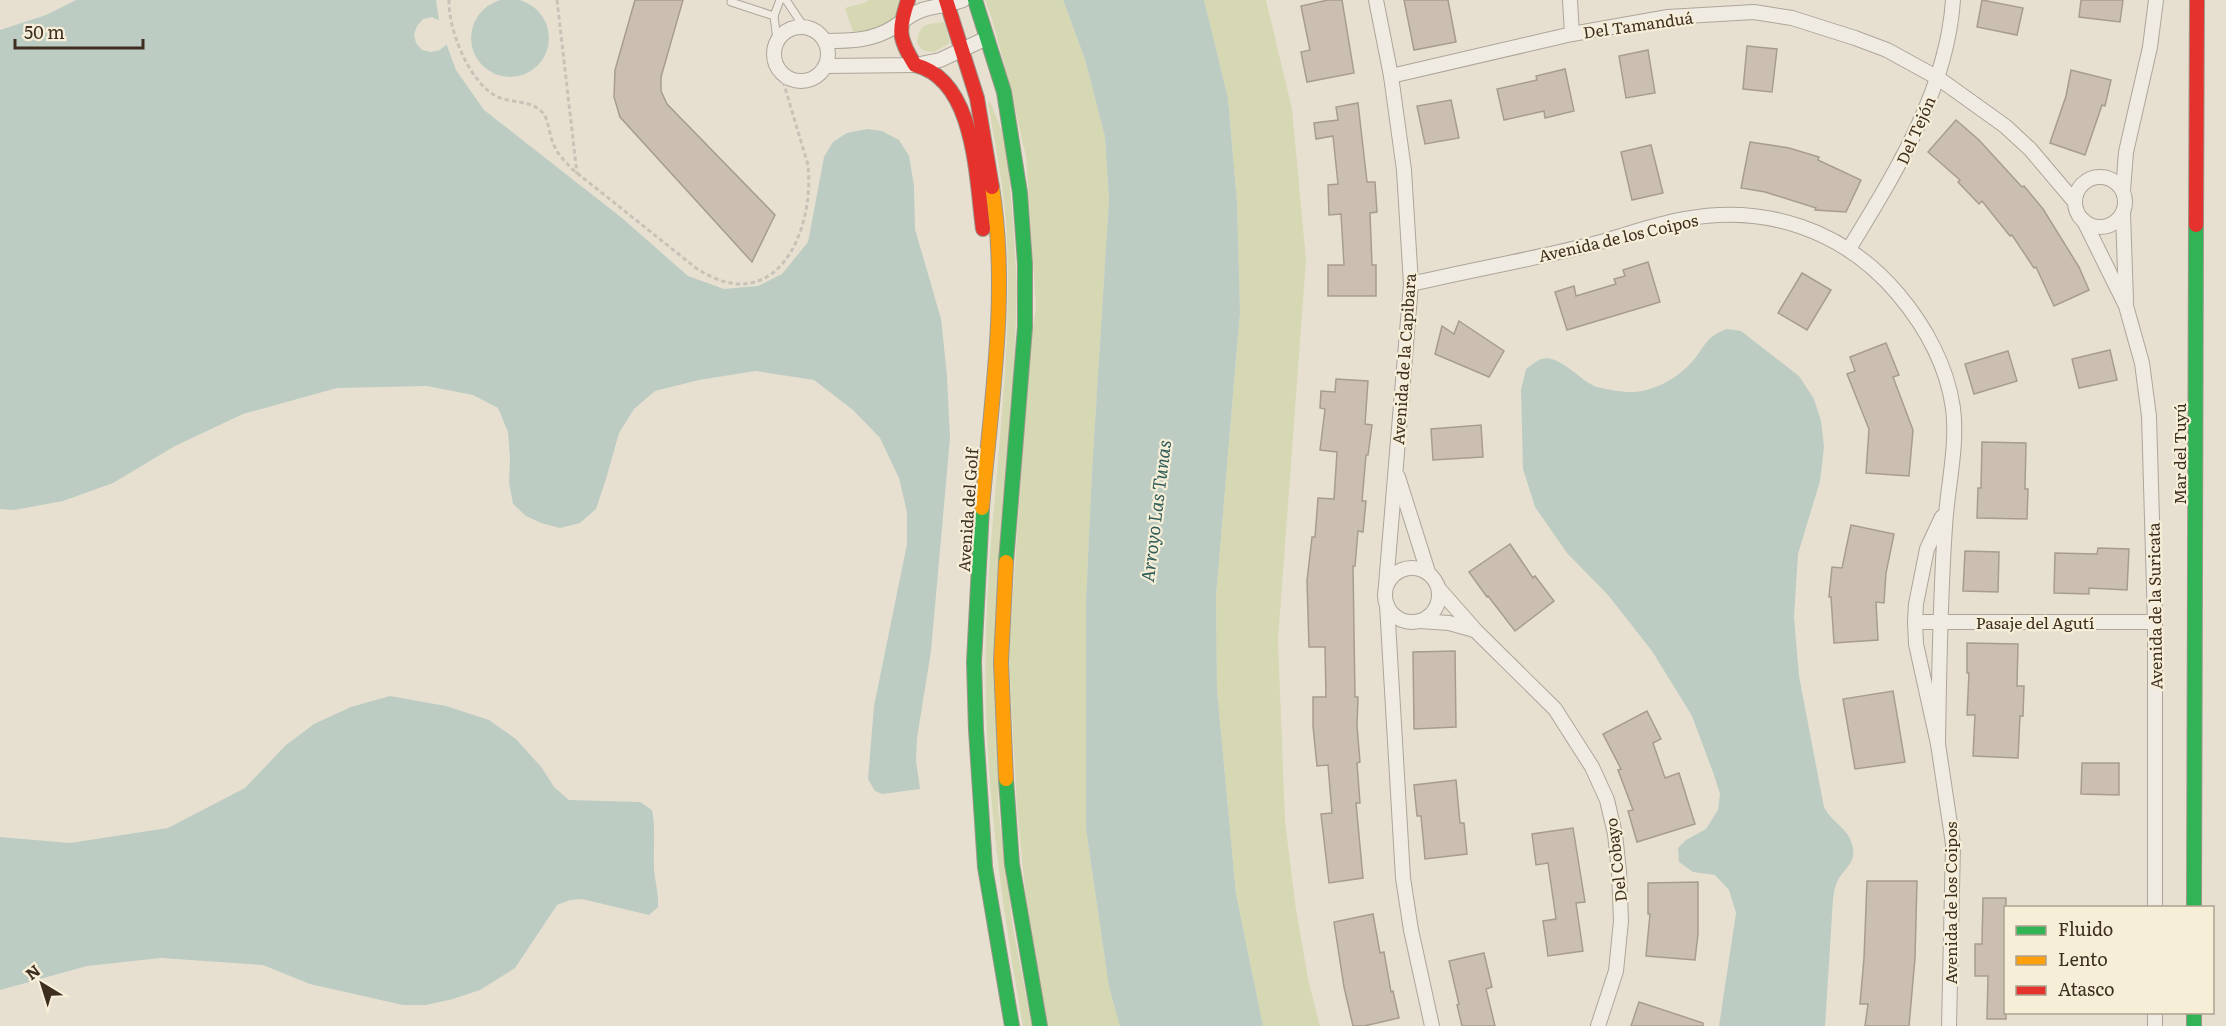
<svg xmlns="http://www.w3.org/2000/svg" width="2226" height="1026" viewBox="0 0 2226 1026" font-family="Literata,serif">
<rect width="100%" height="100%" fill="#e7e0d1"/>
<g fill="#d6d7b3">
<path d="M869,0H904C890,28 886,34 853,32L845,8L864,3Z"/>
<path d="M985,0H1063L1085,59L1105,137L1109,201L1092,471L1086,601V829L1109,987L1120,1026H1048L1026,899L1017,808L1009,656L1029,354L1036,307L1026,157L1009,82L992,19Z"/>
<path d="M1204,0H1266L1292,109L1306,260L1278,640L1285,821L1295,903L1308,979L1320,1026H1263L1236,894L1217,690L1216,596L1240,312L1237,202L1228,98Z"/>
<path d="M944,22L950,43L934,52L922,50L917,43C920,23 926,24 944,22Z"/>
<path d="M990,102L1002,131L1007,155L1013,221L1017,288L998,806L1013,928L1032,1026H1023C1000,896 982,765 986,632C990,496 1015,359 1006,223C1003,183 995,143 988,103Z"/>
</g>
<g fill="#bcccc2">
<circle cx="510" cy="38" r="39"/>
<path d="M76,0H436L440,27L456,70L484,110L622,218L688,276L724,289L758,286L782,274L808,242L824,157L833,142L847,133L867,129L882,131L899,140L909,156L914,186L915,229L941,319L947,376L950,438L931,651L917,738L916,761L920,789L882,794L875,791L868,779L874,706L907,544V512L899,478L880,438L853,410L814,380L755,371L699,380L655,391L634,409L619,433L606,479L596,509L580,523L560,528L541,523L526,516L513,504L509,483L510,458L508,432L498,408L473,395L427,386L337,388L243,414L175,446L113,483L63,501L14,510L0,509V30L46,15Z"/>
<path d="M1063,0H1204L1228,98L1237,202L1240,312L1216,596L1217,690L1236,894L1263,1026H1120L1109,987L1086,829V601L1092,471L1109,200L1105,137L1085,59Z"/>
<path d="M1727,329L1741,331L1799,376L1814,399L1821,421L1824,447L1820,481L1798,554L1794,617L1799,676L1824,807C1830,820 1846,828 1850,839C1861,864 1842,867 1836,885C1834,889 1834,894 1833,899L1825,1026H1719L1736,913L1729,890L1715,875L1693,872L1679,862L1678,848L1686,840L1706,829L1718,810L1720,794L1714,775L1692,716L1652,651L1608,595L1567,553L1535,507L1523,469L1521,390L1526,369C1531,366 1537,360 1542,359C1558,354 1579,379 1594,386C1601,389 1627,393 1635,392C1655,390 1674,380 1688,366C1704,351 1703,337 1727,329Z"/>
<path d="M390,696L446,706L489,720L516,739L542,768L554,787L569,800L640,802L652,810C656,830 653,849 654,869C655,882 659,894 658,907L649,915L582,899L570,900L557,905L515,968L480,990L453,999L426,1005H403L310,984L263,965L161,958L87,966L0,990V837L70,843L168,828L245,788L286,745L314,724L351,707Z"/>
</g>
<path fill="#e7e0d1" d="M432,17L443,22L448,39L447,44L440,50L431,52L422,50L416,43L414,34L417,26L423,19Z"/>
<g fill="#cbbfb2" stroke="#a89c90" stroke-width="1.5">
<path d="M635,0H683L661,77V91L667,104L775,215L752,262L620,117L614,97L615,70Z"/>
<path d="M1328,0H1342L1354,73L1307,82L1301,52L1310,50L1301,6Z"/>
<path d="M1404,0H1448L1456,42L1414,50Z"/>
<path d="M1982,0L2023,8L2017,35L1977,27Z"/>
<path d="M2081,0H2123L2120,22L2079,17Z"/>
<path d="M1747,46L1777,49L1772,92L1743,89Z"/>
<path d="M1648,50L1655,93L1626,98L1619,56Z"/>
<path d="M1565,69L1574,111L1545,118L1544,111L1504,120L1497,89L1537,80L1536,76Z"/>
<path d="M2071,70L2111,80L2105,106L2102,105L2085,155L2050,143L2066,96Z"/>
<path d="M1451,100L1459,138L1425,144L1417,106Z"/>
<path d="M1358,103L1367,182H1375L1377,212L1370,213L1372,265H1376V296H1328V265H1344L1341,214L1329,215L1328,185L1338,184L1333,136L1316,139L1314,123L1338,120L1336,107Z"/>
<path d="M1956,120L1979,140L2022,187L2024,186L2043,209L2079,267L2089,290L2054,306L2036,267L2034,268L2012,235L2010,236L1982,201L1979,204L1958,182L1960,180L1928,152Z"/>
<path d="M1750,142L1789,148L1819,157L1818,160L1861,180L1846,212L1815,210L1816,208L1765,192L1741,188Z"/>
<path d="M1651,145L1663,193L1632,200L1621,152Z"/>
<path d="M1648,262L1660,302L1567,330L1555,292L1574,286L1576,296L1616,284L1614,279L1625,276L1623,270Z"/>
<path d="M1802,273L1831,290L1807,330L1778,313Z"/>
<path d="M1459,321L1504,351L1489,377L1435,354L1442,326L1454,334Z"/>
<path d="M1886,343L1899,375L1893,377L1913,430L1909,476L1866,473L1869,429L1847,374L1855,371L1850,357Z"/>
<path d="M2110,350L2117,380L2079,388L2072,359Z"/>
<path d="M2008,351L2017,381L1974,394L1965,364Z"/>
<path d="M1336,379L1368,381L1365,424L1372,425L1368,455H1366L1362,501H1366L1363,532L1358,531L1355,566H1353L1355,697H1358L1357,726L1360,762L1357,763L1360,803H1356L1363,878L1329,883L1321,814L1332,813L1328,765L1317,766L1313,726V697H1326L1325,647H1309L1307,581L1312,537H1315L1318,498L1334,499L1337,452L1320,450L1325,409L1320,408L1321,391L1335,392Z"/>
<path d="M1481,425L1483,457L1433,460L1431,429Z"/>
<path d="M1982,442L2026,443L2025,489H2028L2027,519L1977,518L1978,488H1981Z"/>
<path d="M1851,525L1894,534L1886,573L1884,603L1876,602L1878,640L1834,643L1831,597H1829L1832,567L1842,568Z"/>
<path d="M1510,544L1533,578L1535,576L1554,601L1515,631L1488,596L1487,597L1469,572Z"/>
<path d="M2098,548L2129,549L2127,590L2089,588V594L2054,593L2055,553L2097,554Z"/>
<path d="M1965,551L1999,552L1998,592L1963,591Z"/>
<path d="M1967,643L2018,644L2017,686H2024L2023,716H2020L2018,758L1973,756L1975,715H1967L1969,673H1967Z"/>
<path d="M1455,651L1456,727L1414,729L1413,652Z"/>
<path d="M1893,691L1905,762L1855,769L1843,699Z"/>
<path d="M1647,711L1661,739L1653,743L1665,778L1679,773L1695,824L1637,842L1628,811L1633,810L1618,770L1621,769L1603,734Z"/>
<path d="M2082,763H2119V795L2081,794Z"/>
<path d="M1456,780L1460,823H1464L1467,854L1425,859L1421,816H1417L1414,785Z"/>
<path d="M1573,828L1585,902L1576,903L1583,951L1548,956L1543,921L1556,919L1548,863L1536,865L1532,834Z"/>
<path d="M1867,881H1917L1915,958L1909,1026H1865L1868,1004H1860L1864,958Z"/>
<path d="M1698,882V934L1695,960L1646,956L1650,914H1648V883Z"/>
<path d="M1983,898H2006V1019H1987L1988,976H1975V944H1982Z"/>
<path d="M1373,914L1380,953L1384,952L1391,992L1393,991L1399,1018L1364,1026H1353L1344,987L1334,922Z"/>
<path d="M1484,953L1492,987L1486,989L1495,1026H1462L1457,1005L1459,1004L1449,961Z"/>
<path d="M1639,1002L1703,1023V1026H1631Z"/>
</g>
<g fill="none" stroke-linecap="round" stroke-linejoin="round">
<defs>
<g id="lane">
<path d="M786,0L804,27"/>
<path d="M731,2L774,16"/>
<path d="M777,40L774,16L780,0"/>
</g>
<g id="street">
<path d="M1376,0L1391,76L1404,170L1411,284L1386,585"/>
<path d="M1570,0L1572,34"/>
<circle cx="801" cy="54" r="27"/>
<path d="M825,41C849,41 873,41 894,27C903,21 911,14 922,10C935,6 950,5 963,0"/>
<path d="M826,66L915,65L940,60L987,38"/>
<path d="M1391,76L1572,34L1668,17L1754,12L1792,18L1855,38L1887,50L1938,78L2005,126L2030,149L2074,201"/>
<circle cx="2100" cy="202" r="25"/>
<path d="M2123,191L2126,152L2150,47L2156,0"/>
<path d="M2123,213L2126,301"/>
<path d="M2084,221L2126,306L2142,363L2149,416L2155,622V908"/>
<path d="M1849,249C1895,173 1947,91 1953,0"/>
<path d="M1411,284C1468,271 1527,260 1585,246C1618,238 1651,225 1685,219C1766,204 1844,230 1898,294C1925,326 1947,366 1953,408C1958,447 1947,488 1945,527C1940,599 1939,672 1938,744"/>
<path d="M1398,477L1428,572"/>
<path d="M1942,517L1927,549L1916,604L1915,622L1916,644L1938,744L1953,844L1949,1026"/>
<circle cx="1412" cy="595" r="27"/>
<path d="M1439,589L1476,631L1555,709L1592,767L1607,800L1615,834L1619,871L1621,921L1616,971L1598,1026"/>
<path d="M1387,605L1403,878L1411,930L1432,1026"/>
<path d="M1420,621L1449,623L1474,630"/>
<path d="M1915,622H2155"/>
<path d="M2155,1026V1012"/>
</g>
<g id="fast">
<path d="M975,0L1004,92L1020,193L1025,264V327L1006,562"/>
<path d="M982,508L974,662L976,730L985,867L1012,1026"/>
<path d="M1006,779L1012,864L1040,1026"/>
<path d="M2194,908L2196,225"/>
<path d="M2194,1012V1026"/>
</g>
<g id="slow">
<path d="M982,508C991,402 1009,293 992,187"/>
<path d="M1006,779L1001,662L1006,562"/>
</g>
<g id="jam">
<path d="M908,0C898,30 898,38 915,65C976,80 976,179 983,229"/>
<path d="M946,0L977,98L992,187"/>
<path d="M2196,225L2197,0"/>
</g>
</defs>
<use href="#lane" stroke="#ada599" stroke-width="9"/>
<use href="#street" stroke="#ada599" stroke-width="16"/>
<use href="#fast" stroke="#9c958a" stroke-width="16"/>
<use href="#slow" stroke="#9c958a" stroke-width="16"/>
<use href="#jam" stroke="#9c958a" stroke-width="16"/>
<g stroke="#c8c2b9" stroke-width="3" stroke-dasharray="4.5 3" stroke-linecap="butt">
<path d="M449,0C448,29 469,82 496,96C511,104 531,99 543,113C549,121 549,134 553,143C557,154 565,161 572,169L696,268C774,320 815,234 808,165L780,71"/>
<path d="M557,0L577,174"/>
</g>
<use href="#lane" stroke="#efebe3" stroke-width="7"/>
<use href="#street" stroke="#efebe3" stroke-width="14"/>
<use href="#fast" stroke="#30b455" stroke-width="14"/>
<use href="#slow" stroke="#ff9f0a" stroke-width="14"/>
<use href="#jam" stroke="#e5322d" stroke-width="14"/>
</g>
<g text-anchor="middle" dominant-baseline="central" stroke-width="4.5" stroke-linejoin="round" paint-order="stroke">
<g font-size="16" fill="#3d2e20" stroke="#f7eed8">
<text transform="translate(1638 24) rotate(-8)">Del Tamanduá</text>
<text transform="translate(1915 130) rotate(-66)">Del Tejón</text>
<text transform="translate(1618 237) rotate(-13)">Avenida de los Coipos</text>
<text transform="translate(1403 359) rotate(-86)">Avenida de la Capibara</text>
<text transform="translate(2179 454) rotate(-90)">Mar del Tuyú</text>
<text transform="translate(967 510) rotate(-86)">Avenida del Golf</text>
<text transform="translate(2154 606) rotate(-91)">Avenida de la Suricata</text>
<text x="2035" y="622">Pasaje del Agutí</text>
<text transform="translate(1615 860) rotate(-97)">Del Cobayo</text>
<text transform="translate(1950 903) rotate(-90)">Avenida de los Coipos</text>
</g>
<g font-size="18" font-style="italic" fill="#2f5d5a" stroke="#f7eed8">
<text transform="translate(1155 511) rotate(-83)">Arroyo Las Tunas</text>
</g>
</g>
<rect x="2004" y="906" width="210" height="108" fill="#f7eed8" stroke="#ada18e" stroke-width="1.5"/>
<rect x="2016" y="926" width="30" height="9" fill="#30b455" stroke="#ada18e" stroke-width="1.5"/>
<text x="2058" y="936" font-size="18" fill="#3d2e20">Fluido</text>
<rect x="2016" y="956" width="30" height="9" fill="#ff9f0a" stroke="#ada18e" stroke-width="1.5"/>
<text x="2058" y="966" font-size="18" fill="#3d2e20">Lento</text>
<rect x="2016" y="986" width="30" height="9" fill="#e5322d" stroke="#ada18e" stroke-width="1.5"/>
<text x="2058" y="996" font-size="18" fill="#3d2e20">Atasco</text>
<g transform="translate(42 984) rotate(322)" stroke="#f7eed8" stroke-width="4.5" paint-order="stroke">
<path d="M0-4.5L10 22L0 15L-10 22Z" fill="#3d2e20"/>
<text y="-9" font-size="16" font-weight="bold" text-anchor="middle" fill="#3d2e20">N</text>
</g>
<path d="M15 39v9h128v-9" fill="none" stroke="#3d2e20" stroke-width="3"/>
<text x="24" y="39" font-size="18" fill="#3d2e20" stroke="#f7eed8" stroke-width="4.5" paint-order="stroke">50 m</text>
</svg>
